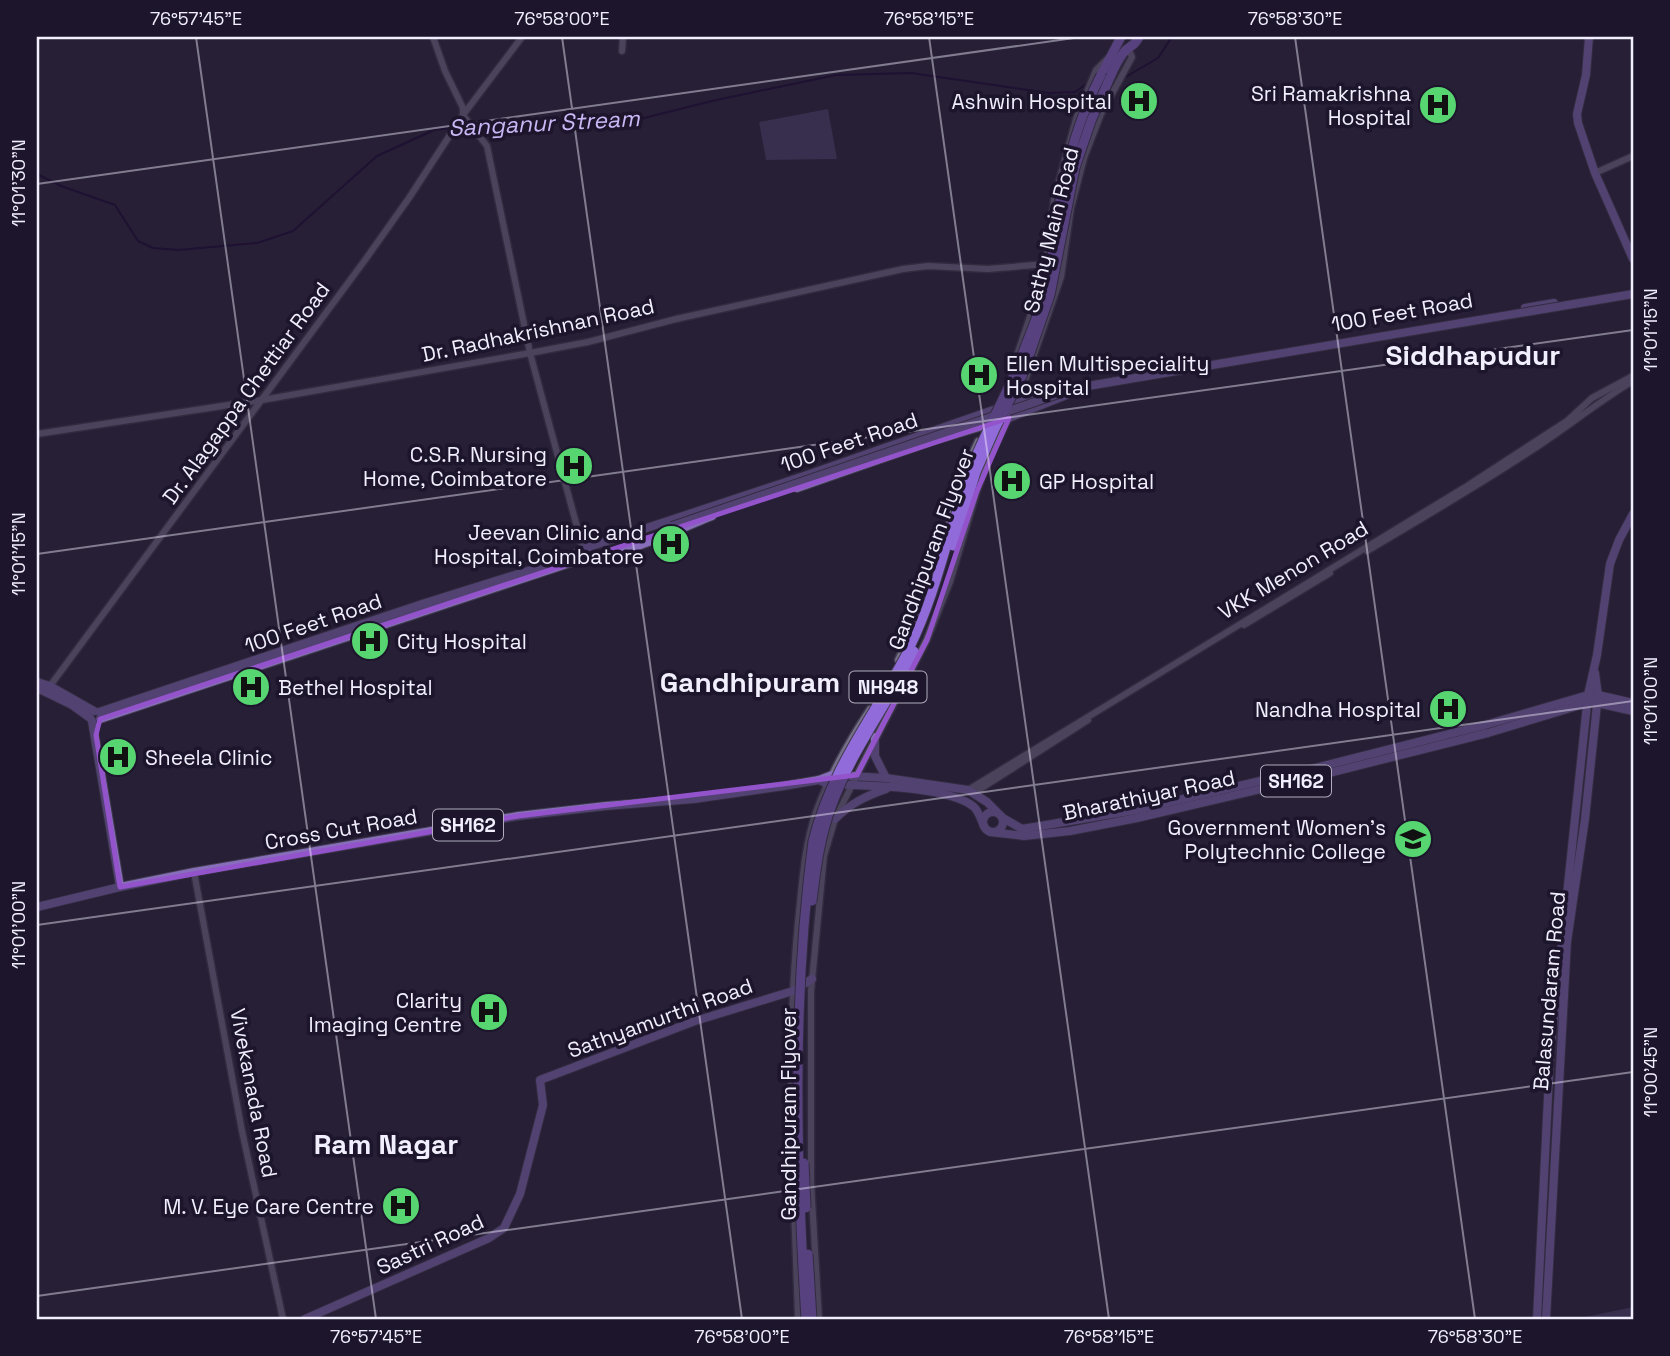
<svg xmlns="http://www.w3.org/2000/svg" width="1670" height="1356" viewBox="0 0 1670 1356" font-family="'Space Grotesk',sans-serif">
<rect width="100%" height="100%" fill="#261f35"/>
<g fill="#4e416b">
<path d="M828,109L837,159L766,160L759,122Z"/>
<path d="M1633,1307V1319H1576Z"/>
</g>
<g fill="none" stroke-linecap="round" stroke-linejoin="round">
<g stroke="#150030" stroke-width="2">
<path d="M1124,78L1158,58L1172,37"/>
<path d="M474,126L546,120L624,123L712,101L836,75L911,73L1049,93L1075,92L1088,83"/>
<path d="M456,128L468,127"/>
<path d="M37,174L61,186L115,205L138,241L153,248L178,250L257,243L293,231L377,156L434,130L451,128"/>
</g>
<defs>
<g id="minor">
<path d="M433,37L445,71L463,108V115L487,146L530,353L583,549"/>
<path d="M622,51L623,37"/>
<path d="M1595,173L1633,156"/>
<path d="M1016,358L1039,290L1046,264L1054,199L1076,119L1096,70L1109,57"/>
<path d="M1017,404L1061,277L1071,208L1084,158L1101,114L1132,57L1128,48"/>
<path d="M37,434L262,400L530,353L588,342L676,319L903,269L928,266L988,269L1046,264"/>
<path d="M968,463L978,441"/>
<path d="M941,550L965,473"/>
<path d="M1367,551C1422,518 1478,486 1532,450C1566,428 1598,402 1633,381"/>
<path d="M1244,625L1330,573"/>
<path d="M898,660L919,616"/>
<path d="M50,686L365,260L409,198L463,115L522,37"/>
<path d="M968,790L1467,486L1567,421L1592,398L1633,376"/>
<path d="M974,793L1088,720"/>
<path d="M194,872L242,1131L283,1319"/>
<path d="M798,1319C794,1187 785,1054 798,922C802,886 804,846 816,812C829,775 849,741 870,709"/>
<path d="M819,1319L811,1182V991L824,856L835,819L852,785L927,640L950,582L977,491L990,456L1010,416"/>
</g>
<g id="major">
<path d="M1589,37L1586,75L1577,114L1578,123L1595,173L1633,259"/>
<path d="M1525,308L1554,303"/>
<path d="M797,488L932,441L1009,418L1069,394"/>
<path d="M37,682L50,686L94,711"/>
<path d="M37,688L72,705L90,718"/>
<path d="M99,712L422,604L566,559L583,549L804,476L1019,401L1061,390"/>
<path d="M100,719L588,557C629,554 674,531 712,516"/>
<path d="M875,737V756L886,778"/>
<path d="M819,780L827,784C862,786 948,785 974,807C979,812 981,820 984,826"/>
<circle cx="993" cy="822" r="10"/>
<path d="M1003,818L1022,829L1136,810L1315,768L1485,725L1588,695H1598L1633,703"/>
<path d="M835,819C851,803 866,796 886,789"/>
<path d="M990,832L1024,836L1070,831L1137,818L1317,776L1488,733L1587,703H1597L1633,711"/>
<path d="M120,887L194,872L518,816L606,806L694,799L784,786L819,780L832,775L886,778L968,790L987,802L997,812"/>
<path d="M37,907L120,887L92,721"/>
<path d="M305,1319L489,1238L504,1228L520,1194L543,1105L540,1080L695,1021L793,991L812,979"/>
<path d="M1537,1319L1550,1056L1588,695L1597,655L1610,564L1619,540L1633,514"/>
<path d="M1546,1319L1567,942L1585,819L1598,695L1595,673"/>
</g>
<g id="highway">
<path d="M1101,75L1121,37"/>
<path d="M1111,75C1115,67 1119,56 1127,49C1133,45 1135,44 1139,37"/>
</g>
</defs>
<use href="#minor" stroke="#413b4e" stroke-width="9"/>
<use href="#major" stroke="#413b4e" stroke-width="10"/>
<use href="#highway" stroke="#413b4e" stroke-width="11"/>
<use href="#minor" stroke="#766f89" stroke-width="6"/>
<use href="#major" stroke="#876dba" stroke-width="8"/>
<use href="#highway" stroke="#926bda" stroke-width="9"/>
<defs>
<path id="major-bridge" d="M672,526L1076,388L1633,294"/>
<g id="highway-bridge">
<path d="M953,546L976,472L995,429L1022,376L1050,295L1075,168L1091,121L1111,75"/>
<path d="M812,901C816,868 820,836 832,805C852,750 889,703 914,651"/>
<path d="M804,1163L806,1208"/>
<path d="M808,1254L812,1319"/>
<path d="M806,1319C796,1160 792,999 813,841C832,765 876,714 910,647C937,592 948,533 968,476C983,434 1007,396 1022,355C1032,329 1044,301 1049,274C1053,253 1054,232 1058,211C1066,164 1079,117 1101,75"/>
</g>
</defs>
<use href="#major-bridge" stroke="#413b4e" stroke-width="10" stroke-linecap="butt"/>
<use href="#highway-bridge" stroke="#413b4e" stroke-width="11" stroke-linecap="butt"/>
<use href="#major-bridge" stroke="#876dba" stroke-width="8"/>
<use href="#highway-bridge" stroke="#926bda" stroke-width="9"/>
</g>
<path d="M0 0H1670V1356H0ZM1009,418L977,491L927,640L857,775L518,816L120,887L96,735L100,719Z" fill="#261f35" fill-opacity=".55" fill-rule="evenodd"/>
<path fill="none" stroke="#9353cb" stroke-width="5" stroke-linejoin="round" d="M1009,418L977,491L927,640L857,775L518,816L120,887L96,735L100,719Z"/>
<path fill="none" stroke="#f1eefd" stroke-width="2" stroke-opacity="0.45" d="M196,37L376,1319M562,37L742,1319M929,37L1109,1319M1295,37L1475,1319M37,184L1081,37M37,554L1633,330M37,925L1633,701M37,1296L1633,1072"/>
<defs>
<symbol id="hospital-disc" viewBox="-11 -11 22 22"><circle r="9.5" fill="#57d570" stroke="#1c152b"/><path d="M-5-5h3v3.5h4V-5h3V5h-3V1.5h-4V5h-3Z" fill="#111"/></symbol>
<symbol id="university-disc" viewBox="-11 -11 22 22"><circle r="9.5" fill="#57d570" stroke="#1c152b"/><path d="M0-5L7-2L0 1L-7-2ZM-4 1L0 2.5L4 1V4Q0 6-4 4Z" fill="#111"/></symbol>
</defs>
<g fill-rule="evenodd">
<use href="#hospital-disc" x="1117" y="79" width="44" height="44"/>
<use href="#hospital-disc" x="1416" y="83" width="44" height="44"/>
<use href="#hospital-disc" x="957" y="353" width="44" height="44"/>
<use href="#hospital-disc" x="552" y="444" width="44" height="44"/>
<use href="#hospital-disc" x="990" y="459" width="44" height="44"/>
<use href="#hospital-disc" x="649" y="522" width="44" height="44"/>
<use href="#hospital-disc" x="348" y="619" width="44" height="44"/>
<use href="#hospital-disc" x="229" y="665" width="44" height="44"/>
<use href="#hospital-disc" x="1426" y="687" width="44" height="44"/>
<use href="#hospital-disc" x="96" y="735" width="44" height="44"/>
<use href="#university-disc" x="1391" y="817" width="44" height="44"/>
<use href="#hospital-disc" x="467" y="990" width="44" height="44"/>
<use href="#hospital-disc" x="379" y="1184" width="44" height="44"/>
</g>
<g text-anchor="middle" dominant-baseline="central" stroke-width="7" stroke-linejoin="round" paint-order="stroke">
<g fill="#1c152b" stroke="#b1adbe" stroke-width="2">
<rect x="849.5" y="671.5" width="77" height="31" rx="5"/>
<rect x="1261" y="765.5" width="70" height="31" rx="5"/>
<rect x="433" y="809.5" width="70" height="31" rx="5"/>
</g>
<g font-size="19" font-weight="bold" fill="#f1eefd">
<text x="888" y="687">NH948</text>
<text x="1296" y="781">SH162</text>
<text x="468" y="825">SH162</text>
</g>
<g font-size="21" fill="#f1eefd" stroke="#1c152b" text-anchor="end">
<text x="1411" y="93">Sri Ramakrishna<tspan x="1411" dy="24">Hospital</tspan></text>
<text x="1112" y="101">Ashwin Hospital</text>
<text x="1006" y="363" text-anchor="start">Ellen Multispeciality<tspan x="1006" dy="24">Hospital</tspan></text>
<text x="547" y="454">C.S.R. Nursing<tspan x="547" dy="24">Home, Coimbatore</tspan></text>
<text x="1039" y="481" text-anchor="start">GP Hospital</text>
<text x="644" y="532">Jeevan Clinic and<tspan x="644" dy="24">Hospital, Coimbatore</tspan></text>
<text x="397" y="641" text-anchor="start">City Hospital</text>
<text x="278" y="687" text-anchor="start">Bethel Hospital</text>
<text x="1421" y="709">Nandha Hospital</text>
<text x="145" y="757" text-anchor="start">Sheela Clinic</text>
<text x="1386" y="827">Government Women's<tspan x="1386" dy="24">Polytechnic College</tspan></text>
<text x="462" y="1000">Clarity<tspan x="462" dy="24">Imaging Centre</tspan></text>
<text x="374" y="1206">M. V. Eye Care Centre</text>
</g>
<g font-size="21" fill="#f1eefd" stroke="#1c152b">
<text transform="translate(1051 230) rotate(-76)">Sathy Main Road</text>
<text transform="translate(1402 312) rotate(-10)">100 Feet Road</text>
<text transform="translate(538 330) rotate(-12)">Dr. Radhakrishnan Road</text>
<text transform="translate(246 393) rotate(-54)">Dr. Alagappa Chettiar Road</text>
<text transform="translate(849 442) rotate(-19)">100 Feet Road</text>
<text transform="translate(931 549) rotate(-70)">Gandhipuram Flyover</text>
<text transform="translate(1293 570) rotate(-31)">VKK Menon Road</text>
<text transform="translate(313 623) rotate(-19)">100 Feet Road</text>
<text transform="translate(1149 795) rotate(-12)">Bharathiyar Road</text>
<text transform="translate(341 829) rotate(-10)">Cross Cut Road</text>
<text transform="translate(1549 991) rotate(-85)">Balasundaram Road</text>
<text transform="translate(660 1018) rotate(-20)">Sathyamurthi Road</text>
<text transform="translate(254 1093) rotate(79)">Vivekanada Road</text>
<text transform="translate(788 1114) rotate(-90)">Gandhipuram Flyover</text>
<text transform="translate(430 1244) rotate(-25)">Sastri Road</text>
</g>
<g font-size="23" font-style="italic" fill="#cab8f6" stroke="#1c152b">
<text transform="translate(544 123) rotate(-3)">Sanganur Stream</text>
</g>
<g font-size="28" font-weight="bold" fill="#f1eefd" stroke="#1c152b">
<text x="1473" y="355">Siddhapudur</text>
<text x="750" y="682">Gandhipuram</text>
<text x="386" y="1144">Ram Nagar</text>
</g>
</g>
<rect width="1670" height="1356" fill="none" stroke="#1c152b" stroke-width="77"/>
<rect x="38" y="38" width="1594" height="1280" fill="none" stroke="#f1eefd" stroke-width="2.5"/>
<g font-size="18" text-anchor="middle" fill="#f1eefd">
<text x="196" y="25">76°57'45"E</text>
<text x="562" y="25">76°58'00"E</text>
<text x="929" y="25">76°58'15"E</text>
<text x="1295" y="25">76°58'30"E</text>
<text transform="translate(19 183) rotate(-90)" y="6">11°01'30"N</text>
<text transform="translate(1651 330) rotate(-90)" y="6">11°01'15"N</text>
<text transform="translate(19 554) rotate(-90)" y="6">11°01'15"N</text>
<text transform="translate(1651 701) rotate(-90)" y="6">11°01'00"N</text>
<text transform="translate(19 925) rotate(-90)" y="6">11°01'00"N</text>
<text transform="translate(1651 1072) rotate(-90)" y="6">11°00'45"N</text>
<text x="376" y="1343">76°57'45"E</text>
<text x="742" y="1343">76°58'00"E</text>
<text x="1109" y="1343">76°58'15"E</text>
<text x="1475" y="1343">76°58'30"E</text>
</g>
</svg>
